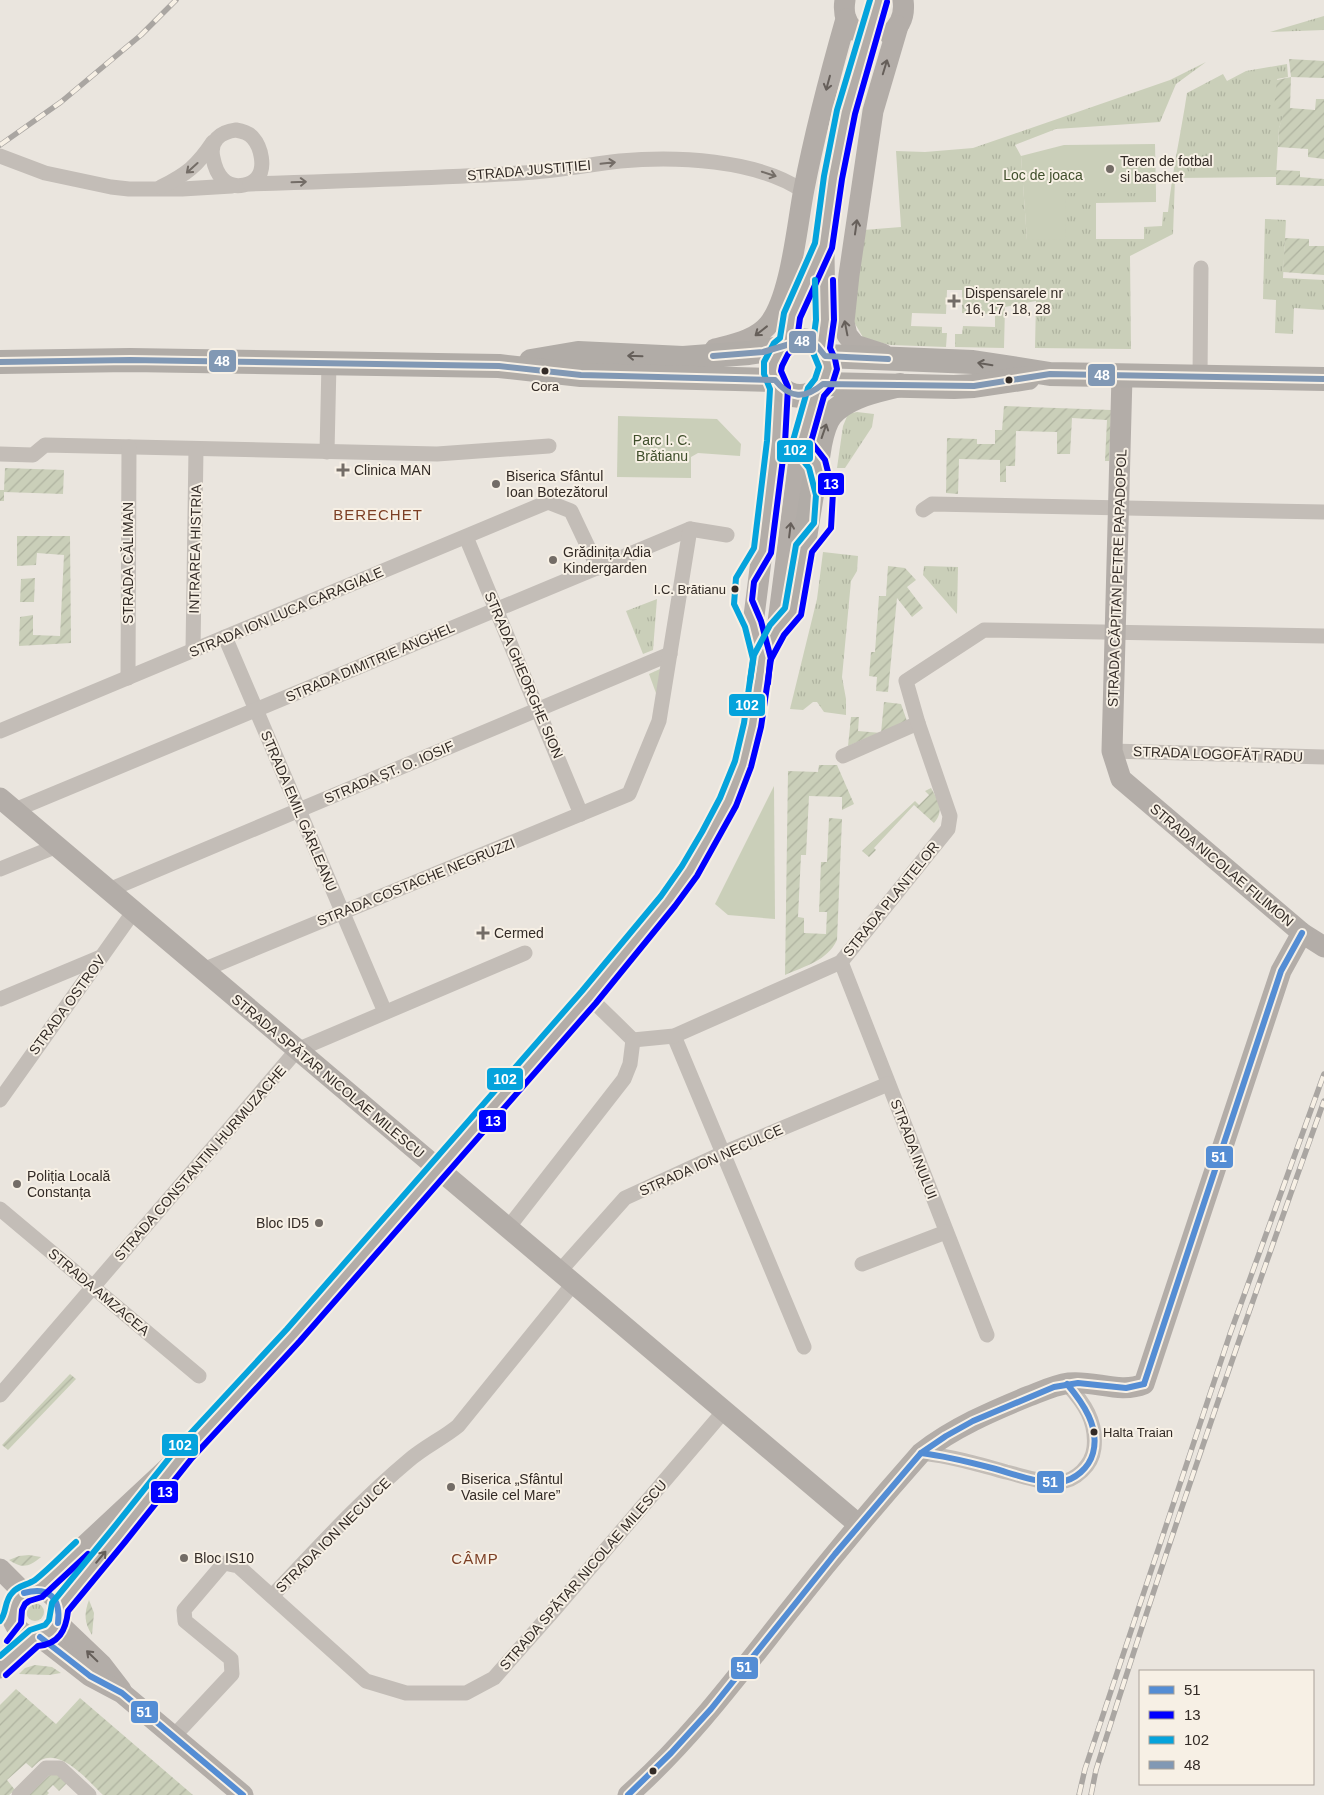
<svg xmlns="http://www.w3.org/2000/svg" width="1324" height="1795" viewBox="0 0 1324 1795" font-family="Helvetica,sans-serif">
<defs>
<pattern id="grass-tufts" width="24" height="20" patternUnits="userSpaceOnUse" patternTransform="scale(1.25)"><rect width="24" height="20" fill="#cacfb9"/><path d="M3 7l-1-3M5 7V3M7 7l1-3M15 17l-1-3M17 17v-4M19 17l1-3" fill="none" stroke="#aeb29f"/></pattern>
<pattern id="garden-furrows" width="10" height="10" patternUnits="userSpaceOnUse" patternTransform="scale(1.25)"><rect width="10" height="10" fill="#cacfb9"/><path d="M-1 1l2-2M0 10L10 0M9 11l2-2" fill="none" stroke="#aeb29f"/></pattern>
</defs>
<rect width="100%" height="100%" fill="#eae5de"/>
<g fill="url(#grass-tufts)">
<path d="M1324,16V30L1270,32Z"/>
<path d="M1206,62L1176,84L1160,122L1056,129L1015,145L1021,156L1027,240L1064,193H1156V202L1096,203V239H1144V227L1162,226L1163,212H1168C1172,172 1181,133 1187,93L1223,74L1227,81L1246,71L1287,64L1288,77L1277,79L1286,109L1279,128L1276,177L1175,178L1173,234L1130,256L1131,349L1035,348L1036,301L1005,307L1004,348L955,347V334H962L963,326L995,327V314L962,313V290H947L946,314L912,313L911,326L942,327V333H947L946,347L891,345L864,339L854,322L863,230L901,227L896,151L925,152L973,148L1170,80Z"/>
<path d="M1265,219L1286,220L1283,278L1324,280V310L1294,308L1293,334L1275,333L1276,300L1263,299Z"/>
<path d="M857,412L874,414L872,427L845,468H837L843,426L848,414Z"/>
<path d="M823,552L858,556L857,571L851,581L842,677L846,699V715L824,712L817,702H813L803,710L790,709L817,599Z"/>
<path d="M924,566L958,567L957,614L923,575Z"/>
<path d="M657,599L653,650L643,654L626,611Z"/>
<path d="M660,669V704L649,674Z"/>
<circle cx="35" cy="1612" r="9"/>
</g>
<g fill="#cacfb9">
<path d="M1155,144L1156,193H1065L1066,239L1027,240L1021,156L1064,145Z"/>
<path d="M618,416L717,419L741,444L740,456L698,453L691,457V478L617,477Z"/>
<path d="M774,786L775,919L728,915L715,904Z"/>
</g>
<g fill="url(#garden-furrows)">
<path d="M1289,59L1324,61V78L1291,77L1290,108L1315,110L1316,99H1324V159L1308,157V149L1278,147L1279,128L1285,109L1274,108L1277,80L1291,77Z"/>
<path d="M1276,170L1300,171V177L1324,179V186L1276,185Z"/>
<path d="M1285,238L1309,239V246H1324V275L1283,272Z"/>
<path d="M1004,406L1111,410L1109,461H1105L1107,420L1072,418L1070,454H1057V432L1016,431L1015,466H1006V482H1000V460L959,459L958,494L946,493L947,438L977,439V444H995V430H1002Z"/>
<path d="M5,468L64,470L63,494L4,492V501H0V490H4Z"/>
<path d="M17,536H70L71,643L19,646L20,617L33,615V635L60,636L64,555L37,553L36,565L17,566Z"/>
<path d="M888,566L905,568L916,580L907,587L923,608L912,617L897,598L888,692L876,691L877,677L869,676L871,652H875L879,596H886Z"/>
<path d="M35,578L34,602H20L21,579Z"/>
<path d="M884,702L901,704L907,721L848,746L851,717H859L858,731L881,733Z"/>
<path d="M819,765H837L854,804L842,810V797L809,796L806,855H801L798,917L804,918V933L826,934L827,912H819L821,862H827L829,818L842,819L837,940C827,961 805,966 785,975L788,771L818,772Z"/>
<path d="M931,788C938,800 945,811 934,823L914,805L874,848L876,850L869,857L862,851L915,801L919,805L929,795L925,791Z"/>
<path d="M70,1374L76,1379L8,1450L2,1445Z"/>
<path d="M29,1555L41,1557C29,1567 22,1569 9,1560L19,1556Z"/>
<path d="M89,1600L94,1613L92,1635C84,1623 84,1613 89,1600Z"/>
<path d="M35,1665L52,1667L61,1673L49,1675L19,1674L25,1668Z"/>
<path d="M16,1689L56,1724L80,1698L193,1795H103C89,1782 63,1749 41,1760C38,1762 34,1766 32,1768L26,1763L7,1780L15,1790L9,1795H0V1705Z"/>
<path d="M52,1773H57L68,1782L59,1791L53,1785L47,1791L49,1793L47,1795H28Z"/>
</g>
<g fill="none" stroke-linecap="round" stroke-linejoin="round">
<g stroke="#c3bdb7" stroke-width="15">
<path d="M236,130C242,131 249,133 253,138C261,147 266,168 257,178C254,182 249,184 244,185C225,189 216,174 213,158C209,141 220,132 236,130Z"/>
<path d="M0,156L45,173L111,187L129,189H182L232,186"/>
<path d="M250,184C341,181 431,178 522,173C555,171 587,165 620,161C675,156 756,159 803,191"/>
<path d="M161,187C187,174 197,166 213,142"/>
<path d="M1200,377L1201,268"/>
<path d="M327,452L329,363"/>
<path d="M0,454L33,455L45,445L437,454L549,446"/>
<path d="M923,510L932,504L1324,512"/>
<path d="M466,537L581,814"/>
<path d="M225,637L385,1012"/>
<path d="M193,650L196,449"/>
<path d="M128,678L129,447"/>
<path d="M0,731L548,502L571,511L598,568"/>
<path d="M1112,751L1324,757"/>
<path d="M843,756L918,723"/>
<path d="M15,810L690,529L727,535"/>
<path d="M0,869L57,846"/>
<path d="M109,890L670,654"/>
<path d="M841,962L987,1335"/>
<path d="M203,970L629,794L659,721L690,529"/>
<path d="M589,997L633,1040"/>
<path d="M0,999L101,957"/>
<path d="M674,1036L804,1347"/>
<path d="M633,1040L674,1036L841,962L948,829L950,816L918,723L906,681L984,630L1324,636"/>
<path d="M0,1100L134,911"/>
<path d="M0,1209L199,1376"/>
<path d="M508,1228L624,1079L630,1064L633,1040"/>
<path d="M862,1264L946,1232"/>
<path d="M559,1272L625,1198L723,1153L888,1084"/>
<path d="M0,1395L297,1050L525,953"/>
<path d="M921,1453C950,1456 978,1464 1006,1472C1023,1476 1041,1483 1059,1482C1076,1481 1092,1465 1094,1448C1097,1421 1084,1403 1067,1384"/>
<path d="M272,1596C316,1550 359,1502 408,1461C424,1447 442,1439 458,1426L573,1284"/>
<path d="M173,1737L232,1674L231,1659L185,1621L184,1610L224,1563L238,1566L366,1681L406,1693H466L494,1678L555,1609L724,1411"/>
<path d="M19,1795L46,1768H60L89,1795"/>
</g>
<g stroke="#b3ada8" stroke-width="21">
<path d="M845,0C843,12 845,21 853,30"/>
<path d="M889,34C901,26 905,14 903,0"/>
<path d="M788,343L792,316L824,245"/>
<path d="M715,349C734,344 756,340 769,324C791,297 797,224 804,189C815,132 830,75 846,19"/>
<path d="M821,349L825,320L824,253"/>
<path d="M883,354L855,345L847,335L844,322L849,275L873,111L898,26"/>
<path d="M1122,376L1112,751L1121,779L1302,933L1324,947"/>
<path d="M762,658L753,624L776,442L779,387"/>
<path d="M0,798L858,1524"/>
<path d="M0,1569L24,1593"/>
<circle cx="36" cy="1613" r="24"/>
<path d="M37,1590L185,1452L293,1335L439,1170L589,997L668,901L689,871L710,836L728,802L743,764L753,725L762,658L777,630L801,444L816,391"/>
<path d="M59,1608L143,1505"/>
<path d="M58,1623L101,1664L121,1690"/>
<path d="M40,1637L90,1676L122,1693L243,1795"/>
<path d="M0,1668L35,1637"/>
<path d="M628,1795C688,1742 736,1678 785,1616C829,1560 874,1506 921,1453C953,1428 992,1411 1029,1396C1042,1391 1055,1385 1069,1383C1094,1380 1120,1394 1144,1384L1281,971L1302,933"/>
</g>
<g stroke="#b1aca7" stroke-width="24">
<circle cx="800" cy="368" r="28"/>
<path d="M825,356L973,362L1050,374L1324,379"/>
<path d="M531,361L578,353L683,358L749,353L781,348"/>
<path d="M0,362L130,360L499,366L581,375L775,380"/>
<path d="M823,384L954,387L974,386L1028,378"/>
<path d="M777,630L793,612L820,445C822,435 824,424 831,415C847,396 877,391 900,385"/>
</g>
<defs>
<g id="rail">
<path d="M0,145L61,102L141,35L176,0"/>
<path d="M1079,1795L1085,1769L1230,1334L1324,1074"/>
<path d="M1091,1795L1096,1770C1167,1545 1244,1323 1324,1101"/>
</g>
</defs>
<use href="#rail" stroke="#aaa6a2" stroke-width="5.5"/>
<use href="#rail" stroke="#f7f0e5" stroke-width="4" stroke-dasharray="11" stroke-linecap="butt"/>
<path stroke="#b3ada8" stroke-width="21" d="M824,245C836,162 851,79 879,0"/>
<defs>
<g id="bus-1">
<path d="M1144,1384L1281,971L1302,933"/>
<path d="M921,1453C945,1456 969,1462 992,1468C1014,1474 1038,1484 1060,1482C1075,1480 1089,1468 1093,1453C1100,1427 1083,1403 1067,1384"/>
<path d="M24,1593C49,1586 61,1598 58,1623"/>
<path d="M40,1637L90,1676L122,1693L243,1795"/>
<path d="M628,1795L671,1753L711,1709L835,1554L921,1453L946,1436L973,1421L1054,1387L1078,1383L1126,1388L1144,1384"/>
</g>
<g id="bus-2">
<path d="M768,683L770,661L784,635L801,615L812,552L831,528L833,492L825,460L811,442L824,396L831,388L837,369L835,359L830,348L834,320L833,280"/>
<path d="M7,1641L21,1623L22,1610L25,1604L29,1601L42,1597L88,1554"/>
<path d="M6,1675L38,1646C59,1644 66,1630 68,1611L125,1542L192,1458L300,1341L596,1003L675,906L697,876L736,806L751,767L761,727L771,659L761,621L752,600L754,582L771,553L785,443L788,387L781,371L782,366L788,354L796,347L800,318L832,248L842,179L855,114L887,2"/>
</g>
<g id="bus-3">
<path d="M750,681L754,655L770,625L785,608L796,545L814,523L816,495L809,468L794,449L792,444L808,388L815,379L819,367L812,350L816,320L815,280"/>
<path d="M0,1621C7,1613 4,1601 12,1593C18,1585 28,1585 35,1580C50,1568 63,1554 76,1542"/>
<path d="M0,1656L30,1630L45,1625L49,1620L52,1603L111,1531L178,1447L287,1329L582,991L661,896L682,866L702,832L720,798L735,761L744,723L753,659L745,627L734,604L736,578L754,548L767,441L770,389L764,374V362L774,343L780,338L784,313L815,243L824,176L837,110L870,0"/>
</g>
<g id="bus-4">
<path d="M713,356L763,352L800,341L817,346L825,356L888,359"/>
<path d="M0,362L130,360L499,366L581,375L775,380C790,399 805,399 823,384L974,386L1050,374L1324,379"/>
</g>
</defs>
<use href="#bus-1" stroke="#f7f0e5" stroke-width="10"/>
<use href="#bus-2" stroke="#f7f0e5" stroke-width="10"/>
<use href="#bus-3" stroke="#f7f0e5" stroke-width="10"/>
<use href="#bus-4" stroke="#f7f0e5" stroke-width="10"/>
<use href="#bus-1" stroke="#548dd4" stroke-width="6"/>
<use href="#bus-2" stroke="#00f" stroke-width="6"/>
<use href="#bus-3" stroke="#05a3dc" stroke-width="6"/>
<use href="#bus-4" stroke="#8198b4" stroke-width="6"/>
</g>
<defs><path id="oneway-shaft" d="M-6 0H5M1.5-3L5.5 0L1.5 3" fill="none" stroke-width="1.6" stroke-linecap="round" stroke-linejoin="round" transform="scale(1.25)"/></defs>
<g stroke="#665f5a">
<use href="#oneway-shaft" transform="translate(885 67) rotate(-73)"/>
<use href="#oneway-shaft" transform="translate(828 83) rotate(105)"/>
<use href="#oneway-shaft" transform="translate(856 227) rotate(-82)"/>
<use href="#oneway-shaft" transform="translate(846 328) rotate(-101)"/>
<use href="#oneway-shaft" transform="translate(761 331) rotate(142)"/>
<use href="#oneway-shaft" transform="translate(790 530) rotate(-83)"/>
<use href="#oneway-shaft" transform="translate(101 1557) rotate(-50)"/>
<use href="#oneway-shaft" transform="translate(92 1656) rotate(-136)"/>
</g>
<g stroke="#746d67">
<use href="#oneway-shaft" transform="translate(608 163) rotate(-6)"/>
<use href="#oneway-shaft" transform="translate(192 168) rotate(138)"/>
<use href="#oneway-shaft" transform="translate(769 174) rotate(18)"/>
<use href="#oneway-shaft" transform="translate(299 182) rotate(-2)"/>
</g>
<g stroke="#655f5a">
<use href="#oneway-shaft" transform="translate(635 356) rotate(-178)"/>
<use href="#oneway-shaft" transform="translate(985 364) rotate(-171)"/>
<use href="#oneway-shaft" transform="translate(824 431) rotate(-71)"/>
</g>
<g fill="#736c66" stroke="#f7f0e5" stroke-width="2">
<circle cx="1110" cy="169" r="5"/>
<path d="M951.5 293.5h5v5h5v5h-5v5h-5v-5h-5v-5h5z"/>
<path d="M340.5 462.5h5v5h5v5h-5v5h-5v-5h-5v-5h5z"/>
<circle cx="496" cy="484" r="5"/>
<circle cx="553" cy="560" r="5"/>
<path d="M480.5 925.5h5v5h5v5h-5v5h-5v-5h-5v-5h5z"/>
<circle cx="17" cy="1184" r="5"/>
<circle cx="319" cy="1223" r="5"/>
<circle cx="451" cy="1487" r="5"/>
<circle cx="184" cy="1558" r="5"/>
</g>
<g fill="#332b26" stroke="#f7f0e5" stroke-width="2">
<circle cx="545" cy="371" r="4.5"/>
<circle cx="1009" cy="380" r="4.5"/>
<circle cx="735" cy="589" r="4.5"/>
<circle cx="1094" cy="1432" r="4.5"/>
<circle cx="653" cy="1771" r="4.5"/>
</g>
<g text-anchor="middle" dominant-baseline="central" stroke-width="4" stroke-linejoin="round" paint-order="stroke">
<g font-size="13" fill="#332b26" stroke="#f7f0e5">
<text x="545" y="386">Cora</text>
<text x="726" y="589" text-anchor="end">I.C. Brătianu</text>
<text x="1103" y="1432" text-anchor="start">Halta Traian</text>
</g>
<g font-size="14" fill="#332b26" stroke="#f7f0e5" text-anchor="start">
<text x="1120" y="161">Teren de fotbal<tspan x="1120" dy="16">si baschet</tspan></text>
<text x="965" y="293">Dispensarele nr<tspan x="965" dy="16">16, 17, 18, 28</tspan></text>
<text x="354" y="470">Clinica MAN</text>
<text x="506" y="476">Biserica Sfântul<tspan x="506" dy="16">Ioan Botezătorul</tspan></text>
<text x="563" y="552">Grădinița Adia<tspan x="563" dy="16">Kindergarden</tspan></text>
<text x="494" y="933">Cermed</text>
<text x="27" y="1176">Poliția Locală<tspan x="27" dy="16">Constanța</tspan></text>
<text x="309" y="1223" text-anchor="end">Bloc ID5</text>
<text x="461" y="1479">Biserica „Sfântul<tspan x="461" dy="16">Vasile cel Mare”</tspan></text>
<text x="194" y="1558">Bloc IS10</text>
</g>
<g font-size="14" fill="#332b26" stroke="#f7f0e5">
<text transform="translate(529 170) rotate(-5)">STRADA JUSTIȚIEI</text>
<text transform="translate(195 549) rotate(-89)">INTRAREA HISTRIA</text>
<text transform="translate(128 563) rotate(-90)">STRADA CĂLIMAN</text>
<text transform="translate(1117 578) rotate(-88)">STRADA CĂPITAN PETRE PAPADOPOL</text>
<text transform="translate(286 612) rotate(-23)">STRADA ION LUCA CARAGIALE</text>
<text transform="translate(370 662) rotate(-23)">STRADA DIMITRIE ANGHEL</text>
<text transform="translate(524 675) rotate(67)">STRADA GHEORGHE SION</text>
<text transform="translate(1218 754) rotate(2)">STRADA LOGOFĂT RADU</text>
<text transform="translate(389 772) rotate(-23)">STRADA ȘT. O. IOSIF</text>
<text transform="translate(299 811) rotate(67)">STRADA EMIL GÂRLEANU</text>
<text transform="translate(1222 865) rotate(40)">STRADA NICOLAE FILIMON</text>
<text transform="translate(416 882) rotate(-22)">STRADA COSTACHE NEGRUZZI</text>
<text transform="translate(891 899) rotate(-51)">STRADA PLANTELOR</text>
<text transform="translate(67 1005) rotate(-54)">STRADA OSTROV</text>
<text transform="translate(328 1076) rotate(40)">STRADA SPĂTAR NICOLAE MILESCU</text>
<text transform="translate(914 1149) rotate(69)">STRADA INULUI</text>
<text transform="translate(711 1160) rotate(-24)">STRADA ION NECULCE</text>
<text transform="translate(200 1163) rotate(-49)">STRADA CONSTANTIN HURMUZACHE</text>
<text transform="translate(99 1292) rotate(40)">STRADA AMZACEA</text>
<text transform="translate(333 1535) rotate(-45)">STRADA ION NECULCE</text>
<text transform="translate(583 1575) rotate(-49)">STRADA SPĂTAR NICOLAE MILESCU</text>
</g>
<g font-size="14" fill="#404f2c" stroke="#f7f0e5">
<text x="1043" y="175">Loc de joaca</text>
<text x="662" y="440">Parc I. C.<tspan x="662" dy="16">Brătianu</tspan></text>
</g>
<g font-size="15" letter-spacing="1" fill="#7c3f25" stroke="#f7f0e5">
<text x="378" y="514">BERECHET</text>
<text x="475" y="1558">CÂMP</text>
</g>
</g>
<g stroke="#f7f0e5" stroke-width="2">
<rect x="788" y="330" width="29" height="24" rx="5" fill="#8198b4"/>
<rect x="208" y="349" width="29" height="24" rx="5" fill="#8198b4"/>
<rect x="1087" y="363" width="29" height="24" rx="5" fill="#8198b4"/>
<rect x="776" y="439" width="38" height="24" rx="5" fill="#05a3dc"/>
<rect x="817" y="472" width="28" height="24" rx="5" fill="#00f"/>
<rect x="728" y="693" width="38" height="24" rx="5" fill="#05a3dc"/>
<rect x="486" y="1067" width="38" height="24" rx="5" fill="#05a3dc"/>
<rect x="478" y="1109" width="29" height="24" rx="5" fill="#00f"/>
<rect x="1205" y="1145" width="29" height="24" rx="5" fill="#548dd4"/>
<rect x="161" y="1433" width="38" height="24" rx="5" fill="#05a3dc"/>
<rect x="1036" y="1470" width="29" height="24" rx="5" fill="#548dd4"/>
<rect x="150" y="1480" width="29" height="24" rx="5" fill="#00f"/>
<rect x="730" y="1656" width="29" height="24" rx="5" fill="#548dd4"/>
<rect x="130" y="1700" width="29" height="24" rx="5" fill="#548dd4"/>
</g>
<g font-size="14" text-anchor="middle" font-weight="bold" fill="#fff">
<text x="802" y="346">48</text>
<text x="222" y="366">48</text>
<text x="1102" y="380">48</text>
<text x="795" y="455">102</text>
<text x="831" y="489">13</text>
<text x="747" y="710">102</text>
<text x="505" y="1084">102</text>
<text x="493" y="1126">13</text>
<text x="1219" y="1162">51</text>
<text x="180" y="1450">102</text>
<text x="1050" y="1487">51</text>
<text x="165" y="1497">13</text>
<text x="744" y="1672">51</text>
<text x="144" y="1717">51</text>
</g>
<rect x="1139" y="1670" width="175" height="115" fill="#f7f0e5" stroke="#a9a199"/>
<rect x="1149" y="1686" width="25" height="8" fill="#548dd4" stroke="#a9a199"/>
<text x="1184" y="1695" font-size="15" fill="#332b26">51</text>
<rect x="1149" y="1711" width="25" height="8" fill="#0000ff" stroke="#a9a199"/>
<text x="1184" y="1720" font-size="15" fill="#332b26">13</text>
<rect x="1149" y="1736" width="25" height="8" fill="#05a3dc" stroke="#a9a199"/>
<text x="1184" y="1745" font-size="15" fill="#332b26">102</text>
<rect x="1149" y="1761" width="25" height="8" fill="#8198b4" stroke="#a9a199"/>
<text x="1184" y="1770" font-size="15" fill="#332b26">48</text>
</svg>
